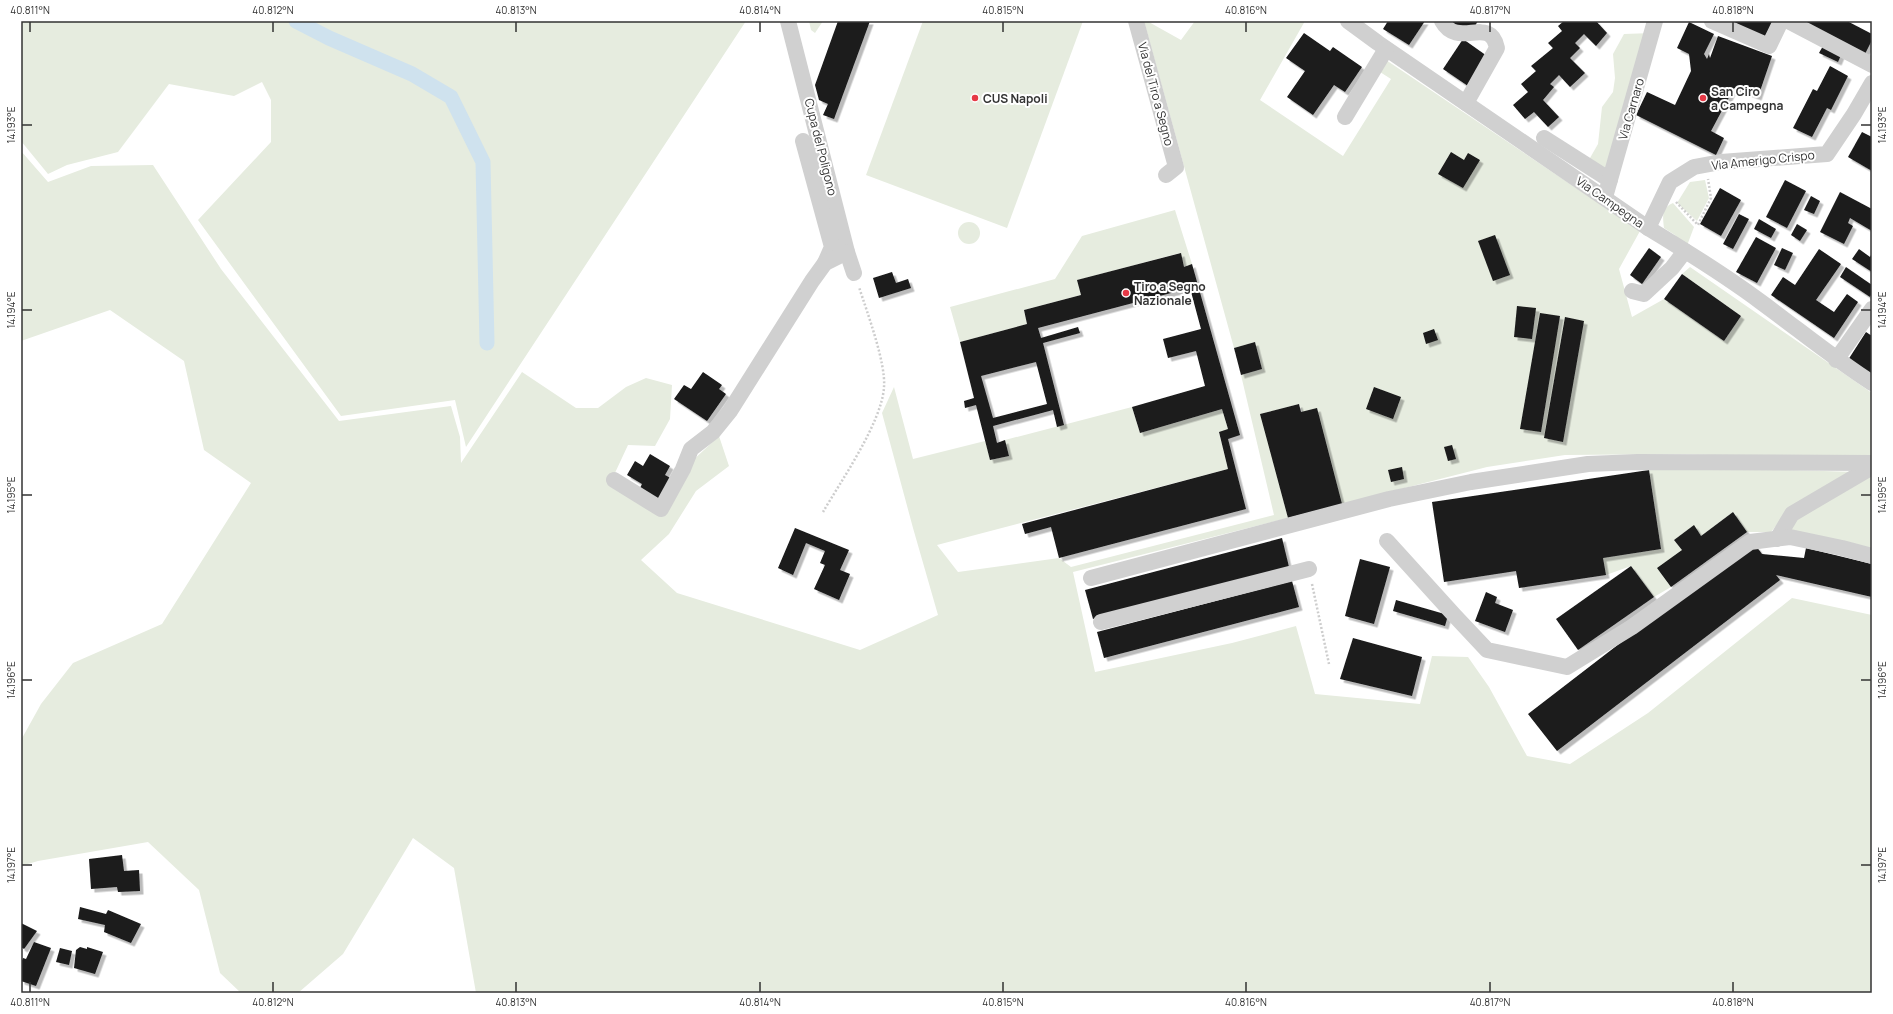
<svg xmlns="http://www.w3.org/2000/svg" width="1893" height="1014" viewBox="0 0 1893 1014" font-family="Manrope,sans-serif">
<defs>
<filter id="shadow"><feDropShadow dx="3.5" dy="3.5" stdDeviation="0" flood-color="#0004"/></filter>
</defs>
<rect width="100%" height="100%" fill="#fff"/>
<g fill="#e6ecdf">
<path d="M21,21H746L466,447L455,400L341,416L198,220L271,142V100L262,82L234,96L169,84L118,152L67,165L48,174L21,141Z"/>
<path d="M809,21H823L815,33L811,30Z"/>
<path d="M923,21H1083L1007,228L866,175Z"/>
<path d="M1144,21H1147L1181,40L1195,21H1305L1260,100L1343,156L1391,79L1380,72L1386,60L1640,231L1619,269L1632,317L1664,299L1724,341L1741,316L1682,274L1690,267L1872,393V459L1793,458L1685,454L1565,455L1487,467L1342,504L1299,404L1261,414L1288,518L1073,572L1095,672L1232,643L1296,626L1315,694L1420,704L1432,656L1468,657L1489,687L1527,756L1570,764L1648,713L1792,598L1872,615V993H476L454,868L413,838L343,954L298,993H241L220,973L199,890L148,842L38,861L21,866V740L41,704L73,663L162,624L251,483L204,450L184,361L110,310L21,341V151L48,182L91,166L153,165L221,269L339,421L451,406L460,437L461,463L522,372L576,408H598L626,387L646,378L672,385L670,419L655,446L628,445L614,475L662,514L690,463L719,436L729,466L696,491L669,534L641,560L677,593L860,650L938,615L913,528L882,413L894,387L913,459L985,441L991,460L1009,456L1005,440L1132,407L1140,433L1222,409L1228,429L1219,433L1228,469L937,545L958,572L1059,558L1071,567L1274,515L1241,375L1262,369L1255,342L1234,348Z"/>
<path d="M1652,33L1610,180L1586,165L1598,144L1602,107L1613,92L1615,78L1613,54L1624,34Z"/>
<path d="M1705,180L1709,198L1697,221L1677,203L1690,182Z"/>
<path d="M1673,203L1694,227L1685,251L1675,235L1664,228C1663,216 1661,208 1673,203Z"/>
<path d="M1175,210L1192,264L1184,267L1180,253L1078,280L1081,295L1024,310L1027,324L960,342L950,307L1055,279L1082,236Z"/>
<circle cx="969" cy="233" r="11"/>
<path d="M1748,469L1858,472L1786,513L1771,532H1747L1733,512L1701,536L1693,526L1674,540L1682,550L1671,587L1654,597L1631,566L1606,575L1603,558L1661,549L1649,470Z"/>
<path d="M1872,472V550L1788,533L1797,519Z"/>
</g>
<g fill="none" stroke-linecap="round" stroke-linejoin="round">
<path stroke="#cfe2ee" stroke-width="15" d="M296,21L329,38L412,74L451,97L483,162L487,343"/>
</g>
<g fill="#1a1a1a" fill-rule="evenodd" filter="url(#shadow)">
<path d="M838,21H870L834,119L823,115L828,104L819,100L815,85Z"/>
<path d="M1388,21H1425L1409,45L1383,29Z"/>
<path d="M1450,21H1478L1473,29H1454Z"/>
<path d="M1564,21H1596L1607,33L1596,46L1584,34L1575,43L1580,48L1570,58L1585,73L1570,87L1559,75L1550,84L1554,87L1543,100L1559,117L1548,127L1534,112L1525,119L1513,105L1528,92L1521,84L1536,71L1531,66L1553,48L1548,43L1562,31L1558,26Z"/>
<path d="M1732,21H1773L1764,38Z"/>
<path d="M1798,21H1847L1872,34V40L1864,56Z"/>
<path d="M1689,22L1714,34L1704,54L1707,59L1709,54L1710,58L1718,36L1772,56L1758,97L1734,88L1711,131L1724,138L1716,155L1636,115L1647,92L1675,105L1691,71L1689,54L1677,48Z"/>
<path d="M1304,33L1330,51L1333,47L1362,67L1345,92L1334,85L1313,115L1287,97L1305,71L1286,58Z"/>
<path d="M1463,39L1487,56L1468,86L1443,69Z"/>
<path d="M1823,46L1841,55L1838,62L1819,53Z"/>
<path d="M1830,66L1848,76L1831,110L1827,108L1812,137L1793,128L1813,89L1817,91Z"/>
<path d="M1862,132L1872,137V171L1848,157Z"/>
<path d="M1451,152L1464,160L1468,153L1480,160L1463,188L1438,174Z"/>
<path d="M1785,180L1806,191L1787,228L1766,217Z"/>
<path d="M1720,188L1741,200L1721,236L1700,224Z"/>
<path d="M1840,192L1872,209V231L1850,218L1848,223L1853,226L1844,244L1820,232Z"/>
<path d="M1811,196L1820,201L1814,214L1804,210Z"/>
<path d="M1739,214L1749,219L1733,249L1723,244Z"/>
<path d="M1759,219L1776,229L1771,238L1754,229Z"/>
<path d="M1797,224L1807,230L1800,241L1791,235Z"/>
<path d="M1495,235L1510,275L1493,281L1478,241Z"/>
<path d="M1756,237L1776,248L1757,283L1736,272Z"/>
<path d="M1649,248L1661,257L1642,284L1630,275Z"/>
<path d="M1782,248L1793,253L1785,270L1774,265Z"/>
<path d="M1819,249L1841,264L1816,300L1834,312L1847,294L1858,302L1834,338L1771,295L1783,277L1795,285Z"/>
<path d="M1859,249L1870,257L1872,253V272L1852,259Z"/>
<path d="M1181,253L1184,267L1192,264L1240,435L1228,439L1246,509L1059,558L1051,527L1025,534L1022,524L1228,469L1219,432L1228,429L1222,409L1140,433L1132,407L1205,386L1196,351L1168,358L1163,339L1201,329L1190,288L1038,328L1041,338L1078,327L1080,333L1043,343L1064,425L1057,427L1053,410L993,426L997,443L1005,440L1009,456L990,460L976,405L965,408L964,401L974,398L960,342L1027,324L1024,310L1081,295L1077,280ZM1036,362L1047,404L993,418L981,376Z"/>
<path d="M1846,267L1872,285V293L1870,297L1840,277Z"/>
<path d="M892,272L896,283L908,279L911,288L879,298L873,278Z"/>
<path d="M1682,274L1741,316L1724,341L1664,299Z"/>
<path d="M1517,306L1536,308L1532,339L1514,337Z"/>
<path d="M1540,313L1560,316L1541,432L1520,429Z"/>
<path d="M1565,317L1584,321L1563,442L1544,438Z"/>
<path d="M1434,329L1438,340L1426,344L1423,333Z"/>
<path d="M1866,332L1872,336L1871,347L1872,375L1848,360Z"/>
<path d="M1255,342L1262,369L1241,375L1234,348Z"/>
<path d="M703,372L722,385L719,389L726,394L707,421L674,399L684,385L691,389Z"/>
<path d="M1374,387L1401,397L1393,419L1366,409Z"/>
<path d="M1299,404L1301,412L1317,408L1342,504L1288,518L1260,414Z"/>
<path d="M1452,445L1456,459L1448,461L1444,447Z"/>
<path d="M650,454L670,466L665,475L672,479L659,502L639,490L642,484L627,475L635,461L643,466Z"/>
<path d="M1402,467L1404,479L1391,482L1388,470Z"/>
<path d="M1649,470L1661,549L1603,558L1606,575L1519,588L1516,571L1444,582L1432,502Z"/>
<path d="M1733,512L1747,532L1671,587L1657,568L1682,550L1674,540L1694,525L1701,536Z"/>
<path d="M795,528L849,550L840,570L850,574L839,600L814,589L825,565L820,563L825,551L806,543L793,575L778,568Z"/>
<path d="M1282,538L1289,567L1093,619L1085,590Z"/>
<path d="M1756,546L1762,554L1804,558L1806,548L1872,564V597L1776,575L1780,580L1557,751L1528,714L1667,607Z"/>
<path d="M1360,559L1390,567L1374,624L1345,616Z"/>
<path d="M1631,566L1654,597L1578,650L1556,619Z"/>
<path d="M1292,581L1299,607L1104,658L1097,632Z"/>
<path d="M1486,592L1497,597L1495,603L1513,610L1505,632L1475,621Z"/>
<path d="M1396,600L1448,615L1445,626L1393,611Z"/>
<path d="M1353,638L1422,657L1412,696L1340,679Z"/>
<path d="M122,855L124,871L139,870L140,891L118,892L117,887L91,889L89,859Z"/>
<path d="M80,907L106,914L108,910L141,924L131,943L104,932L105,925L78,919Z"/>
<path d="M21,923L37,931L24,949L21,947Z"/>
<path d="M34,942L51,948L36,986L21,981V963L23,958L26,959Z"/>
<path d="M80,947L87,949V947L103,952L95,974L74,968L76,950Z"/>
<path d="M60,948L72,951L69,965L56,962Z"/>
</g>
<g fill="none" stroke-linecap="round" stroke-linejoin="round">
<g stroke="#cdcdcd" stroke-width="2.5" stroke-dasharray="2 2" stroke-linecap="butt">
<path d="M1676,202L1698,225L1711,198L1708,179"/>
<path d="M823,512C841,481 882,422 884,387C886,363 867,312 859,287"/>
<path d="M1312,584L1329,664"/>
</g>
<g stroke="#d0d0d0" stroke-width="16">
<path d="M788,21L847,252L854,273"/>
<path d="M1136,21L1176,167L1166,175"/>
<path d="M1348,21L1378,43L1648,228C1686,251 1725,275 1761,302C1798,329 1833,358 1872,383"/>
<path d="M1442,21C1458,50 1490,14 1497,48L1466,103"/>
<path d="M1712,21L1769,46L1781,21"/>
<path d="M1788,21L1872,65"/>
<path d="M1345,117L1386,49"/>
<path d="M1544,138L1610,180"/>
<path d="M803,141L832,247L825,263"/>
<path d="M1605,197L1655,21"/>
<path d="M1648,228L1670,182L1694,167L1721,162L1827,154L1854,114L1872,83"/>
<path d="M1632,291L1644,294L1672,268L1685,251"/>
<path d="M1836,360L1872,309"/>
<path d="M614,480L661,509L683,469L691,449L713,432L730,411L812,281L825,263L847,252"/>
<path d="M1777,539L1792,514L1872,467"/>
<path d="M1387,541L1455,616L1487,650L1567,667L1632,627L1750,542L1790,537L1842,548L1872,556"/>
<path d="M1091,578L1389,499L1471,482L1588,464L1637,462L1872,463"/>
<path d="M1101,622L1309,569"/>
</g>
</g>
<path fill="none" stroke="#333" stroke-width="1.5" d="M30,22V32M273,22V32M516,22V32M760,22V32M1003,22V32M1246,22V32M1490,22V32M1733,22V32M22,125H32M1861,125H1871M22,310H32M1861,310H1871M22,495H32M1861,495H1871M22,680H32M1861,680H1871M22,865H32M1861,865H1871M30,982V992M273,982V992M516,982V992M760,982V992M1003,982V992M1246,982V992M1490,982V992M1733,982V992"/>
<g fill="#e63946" stroke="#fff" stroke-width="1.5">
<circle cx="975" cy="98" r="4"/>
<circle cx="1703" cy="98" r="4"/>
<circle cx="1126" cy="293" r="4"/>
</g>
<g text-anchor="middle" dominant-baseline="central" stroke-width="4" stroke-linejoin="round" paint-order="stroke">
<g font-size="12" font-weight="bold" fill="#333" stroke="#fff" text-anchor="start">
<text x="1711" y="91">San Ciro<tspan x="1711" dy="14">a Campegna</tspan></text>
<text x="983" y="98">CUS Napoli</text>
<text x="1134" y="286">Tiro a Segno<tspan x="1134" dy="14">Nazionale</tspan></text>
</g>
<g font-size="12" fill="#333" stroke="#fff">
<text transform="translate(1156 94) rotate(75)">Via del Tiro a Segno</text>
<text transform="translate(1631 109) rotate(-74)">Via Carnaro</text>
<text transform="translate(821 147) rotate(76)">Cupa del Poligono</text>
<text transform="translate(1763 160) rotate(-6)">Via Amerigo Crispo</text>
<text transform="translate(1610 202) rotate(35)">Via Campegna</text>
</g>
</g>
<rect width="1893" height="1014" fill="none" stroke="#ffffff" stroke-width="44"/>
<rect x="22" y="22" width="1849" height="970" fill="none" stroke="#333" stroke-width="1.5"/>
<g font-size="10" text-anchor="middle" fill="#333">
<text x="30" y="14">40.811°N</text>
<text x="273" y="14">40.812°N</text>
<text x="516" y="14">40.813°N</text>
<text x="760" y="14">40.814°N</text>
<text x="1003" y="14">40.815°N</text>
<text x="1246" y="14">40.816°N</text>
<text x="1490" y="14">40.817°N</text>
<text x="1733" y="14">40.818°N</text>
<text transform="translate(1882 125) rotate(-90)" y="4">14.193°E</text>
<text transform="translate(11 125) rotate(-90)" y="4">14.193°E</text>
<text transform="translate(1882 310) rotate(-90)" y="4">14.194°E</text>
<text transform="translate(11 310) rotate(-90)" y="4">14.194°E</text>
<text transform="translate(1882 495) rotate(-90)" y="4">14.195°E</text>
<text transform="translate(11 495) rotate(-90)" y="4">14.195°E</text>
<text transform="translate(1882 680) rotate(-90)" y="4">14.196°E</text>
<text transform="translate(11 680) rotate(-90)" y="4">14.196°E</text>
<text transform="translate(11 865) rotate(-90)" y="4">14.197°E</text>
<text transform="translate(1882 865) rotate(-90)" y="4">14.197°E</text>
<text x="30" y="1006">40.811°N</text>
<text x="273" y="1006">40.812°N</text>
<text x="516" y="1006">40.813°N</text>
<text x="760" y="1006">40.814°N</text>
<text x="1003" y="1006">40.815°N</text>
<text x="1246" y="1006">40.816°N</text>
<text x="1490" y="1006">40.817°N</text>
<text x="1733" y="1006">40.818°N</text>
</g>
</svg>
